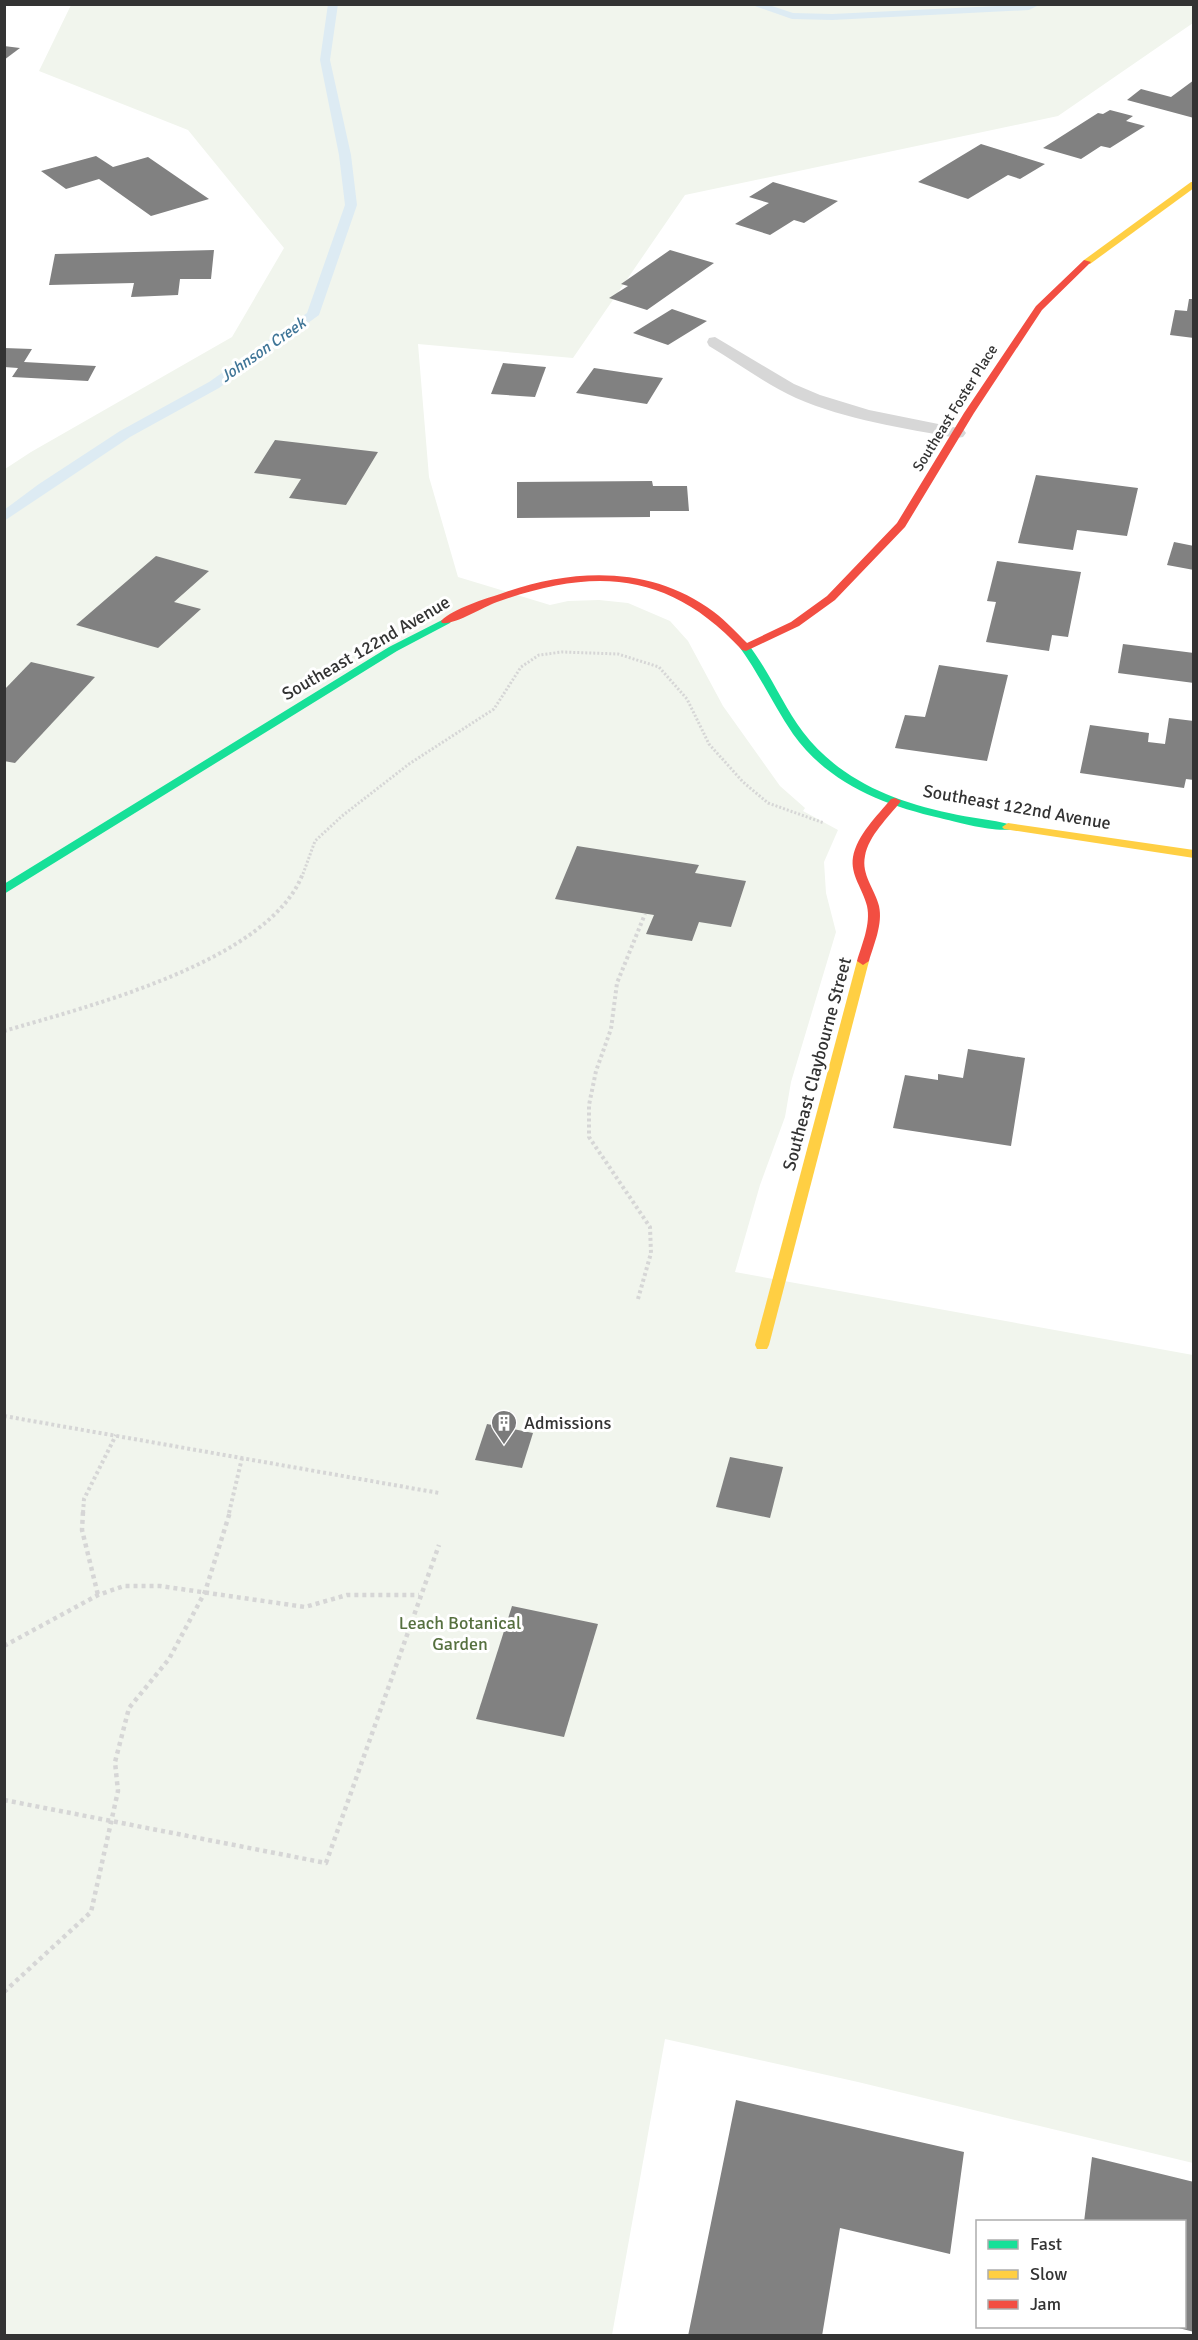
<svg xmlns="http://www.w3.org/2000/svg" width="1198" height="2340" viewBox="0 0 1198 2340" font-family="Signika,sans-serif">
<rect width="100%" height="100%" fill="#fff"/>
<path fill="#f1f5ed" d="M71,5H1193V23L1058,116L685,195L573,358L418,344L429,477L458,577L550,605L568,601L599,600L628,603L670,621L688,641L723,706L780,786L805,808L803,811L838,830L824,862L826,893L836,932L791,1082L785,1117L760,1185L735,1272L1193,1355V2163L858,2082L665,2039L612,2335L5,2336V469L31,452L232,337L284,248L188,130L39,71Z"/>
<g fill="none" stroke-linecap="round" stroke-linejoin="round">
<g fill="#ddebf3" fill-rule="evenodd">
<path d="M328,4H338L330,60L351,155L357,205L319,315L219,388L130,437L4,521V510L39,484L120,431L209,382L307,313L345,205L339,155L320,60Z"/>
<path d="M749,4H766L793,13L832,14L1041,4L1029,10L832,20L792,19Z"/>
</g>
</g>
<g fill="#818181">
<path d="M4,46L20,48L4,60Z"/>
<path d="M1194,80V118L1127,100L1141,89L1171,97Z"/>
<path d="M1110,110L1133,116L1126,121L1145,126L1110,148L1101,146L1081,159L1043,148L1098,113L1103,114Z"/>
<path d="M981,144L1045,164L1020,179L1008,175L968,199L918,182Z"/>
<path d="M96,156L113,167L148,157L209,199L151,216L99,179L66,189L41,171Z"/>
<path d="M773,182L838,201L804,223L794,220L770,235L735,224L769,203L749,197Z"/>
<path d="M214,250L211,279H180L178,295L131,297L134,283L49,285L55,254Z"/>
<path d="M670,250L714,263L647,310L609,298L628,286L621,284Z"/>
<path d="M1189,299H1194V338L1170,335L1175,310L1187,311Z"/>
<path d="M672,309L707,321L668,345L633,333Z"/>
<path d="M4,348L32,349L24,362L96,366L88,381L12,377L18,368L4,367Z"/>
<path d="M503,363L546,367L535,397L491,394Z"/>
<path d="M594,368L627,373L663,378L647,404L576,393Z"/>
<path d="M275,440L378,452L346,505L289,498L301,479L254,473Z"/>
<path d="M1036,475L1138,488L1127,536L1077,530L1073,550L1018,543Z"/>
<path d="M652,481L653,486H687L689,511H650V517L517,518V482Z"/>
<path d="M1174,542L1194,546V570L1167,565Z"/>
<path d="M156,556L209,571L174,602L201,609L158,648L76,625Z"/>
<path d="M997,561L1081,572L1068,637L1052,635L1049,651L986,642L996,602L987,601Z"/>
<path d="M1123,644L1194,653V683L1118,673Z"/>
<path d="M31,662L95,677L15,763L4,761V690Z"/>
<path d="M939,665L1008,675L987,761L895,748L905,715L925,717Z"/>
<path d="M1169,718L1194,721V780L1186,779L1184,788L1080,773L1090,725L1149,733L1148,742L1165,744Z"/>
<path d="M577,846L699,865L695,873L746,881L731,927L699,922L692,941L646,934L654,915L555,899Z"/>
<path d="M968,1049L1025,1058L1011,1146L893,1128L905,1075L938,1080V1074L963,1078Z"/>
<path d="M487,1424L533,1433L522,1468L475,1460Z"/>
<path d="M730,1457L783,1467L770,1518L716,1507Z"/>
<path d="M512,1606L598,1624L564,1737L476,1719Z"/>
<path d="M736,2100L964,2152L950,2254L840,2228L822,2336H688Z"/>
<path d="M1092,2157L1194,2182V2332L1175,2327L1184,2326V2222H1084Z"/>
</g>
<g fill="none" stroke-linecap="round" stroke-linejoin="round">
<path stroke="#d6d6d6" stroke-width="3" stroke-dasharray="2 2" stroke-linecap="butt" d="M303,874L315,841L342,816L409,764L494,709L521,667L539,655L562,652L618,654L659,667L687,699L709,744L743,782L768,803L824,823"/>
<g stroke="#d6d6d6" stroke-width="4" stroke-dasharray="3 3" stroke-linecap="butt">
<path d="M4,1031C86,1007 271,961 303,873"/>
<path d="M638,1299L651,1253L650,1227L589,1137V1105L596,1071L611,1029L617,983L645,914"/>
<path d="M4,1416L439,1493"/>
<path d="M83,1513L84,1499L116,1435"/>
<path d="M229,1513L242,1458"/>
</g>
<g stroke="#d6d6d6" stroke-width="4.5" stroke-dasharray="4 4" stroke-linecap="butt">
<path d="M83,1512L82,1530L98,1595"/>
<path d="M4,1646L98,1595L124,1586H160L305,1607L347,1595H419"/>
<path d="M4,1800L326,1863L439,1545"/>
<path d="M4,1992L91,1912L118,1791L115,1762L129,1708L169,1659L205,1592L230,1512"/>
</g>
<path fill="#d7d7d7" fill-rule="evenodd" d="M715,337L794,384L820,395L869,410L963,429L966,433L963,437L957,438C903,428 847,420 796,398C765,384 738,363 709,346L707,342L709,338Z"/>
<g fill="#16e098" fill-rule="evenodd">
<path d="M446,618L451,621L450,623L397,651L4,894V884L389,647Z"/>
<path d="M743,642L747,643C769,670 782,704 803,732C839,779 892,801 949,813C970,818 991,819 1012,825L1014,827L1012,829C997,833 956,822 940,818C883,805 828,783 793,734C773,705 759,673 738,645Z"/>
</g>
<g fill="#ffcf43" fill-rule="evenodd">
<path d="M1191,182H1194V188L1090,264H1084V260Z"/>
<path d="M1008,823L1194,850V858L1004,829L1002,827Z"/>
<path d="M863,957L869,961L769,1345L767,1349H757L755,1345L857,961Z"/>
</g>
<g fill="#f24e42" fill-rule="evenodd">
<path d="M1084,260L1091,262L1042,310L974,413L905,527L835,600L799,626L746,651L742,650C669,571 595,567 497,602C483,607 455,625 442,623L441,621C454,608 485,599 503,593C573,568 652,565 714,612C726,621 737,633 747,643L791,622L827,596L897,523L964,413L1036,306Z"/>
<path d="M895,798L901,801C888,818 869,835 865,856C861,875 875,889 879,906C883,924 874,944 869,961L863,965L857,961C862,944 871,924 867,906C863,889 850,875 853,857C857,835 877,816 891,799Z"/>
</g>
</g>
<defs>
<symbol id="building-pin" viewBox="-11 -11 22 30"><path d="M0 17L-7.5 6A9.5 9.5 0 1 1 7.5 6Z" fill="#7a7a7a" stroke="#fff"/><path d="M-4-6H4V6H1V3H-1V6H-4ZM-2.5-4.3h1.7v1.8h-1.7ZM.8-4.3h1.7v1.8H.8ZM-2.5-1h1.7V.8h-1.7ZM.8-1h1.7V.8H.8Z" fill="#fff"/></symbol>
</defs>
<g fill-rule="evenodd">
<use href="#building-pin" x="489" y="1408" width="30" height="40"/>
</g>
<g text-anchor="middle" dominant-baseline="central" stroke-width="6" stroke-linejoin="round" paint-order="stroke">
<g font-size="15" fill="#333" stroke="#fff">
<text transform="translate(955 408) rotate(-58)">Southeast Foster Place</text>
</g>
<g font-size="16" font-style="italic" fill="#3f7597" stroke="#fff">
<text transform="translate(263 350) rotate(-35)">Johnson Creek</text>
</g>
<g font-size="18" fill="#333" stroke="#fff">
<text transform="translate(366 648) rotate(-30)">Southeast 122nd Avenue</text>
<text transform="translate(1017 807) rotate(10)">Southeast 122nd Avenue</text>
<text transform="translate(817 1064) rotate(-75)">Southeast Claybourne Street</text>
</g>
<g font-size="18" fill="#333" stroke="#fff" text-anchor="start">
<text x="524" y="1423">Admissions</text>
</g>
<g font-size="18" fill="#56703f" stroke="#fff">
<text x="460" y="1623">Leach Botanical<tspan x="460" dy="21">Garden</tspan></text>
</g>
</g>
<rect width="1198" height="2340" fill="none" stroke="#333333" stroke-width="12"/>
<rect x="976" y="2220" width="210" height="108" fill="#ffffff" stroke="#adadad" stroke-width="1.5"/>
<rect x="988" y="2240" width="30" height="9" fill="#16e098" stroke="#adadad" stroke-width="1.5"/>
<text x="1030" y="2250" font-size="18" fill="#333333">Fast</text>
<rect x="988" y="2270" width="30" height="9" fill="#ffcf43" stroke="#adadad" stroke-width="1.5"/>
<text x="1030" y="2280" font-size="18" fill="#333333">Slow</text>
<rect x="988" y="2300" width="30" height="9" fill="#f24e42" stroke="#adadad" stroke-width="1.5"/>
<text x="1030" y="2310" font-size="18" fill="#333333">Jam</text>
</svg>
